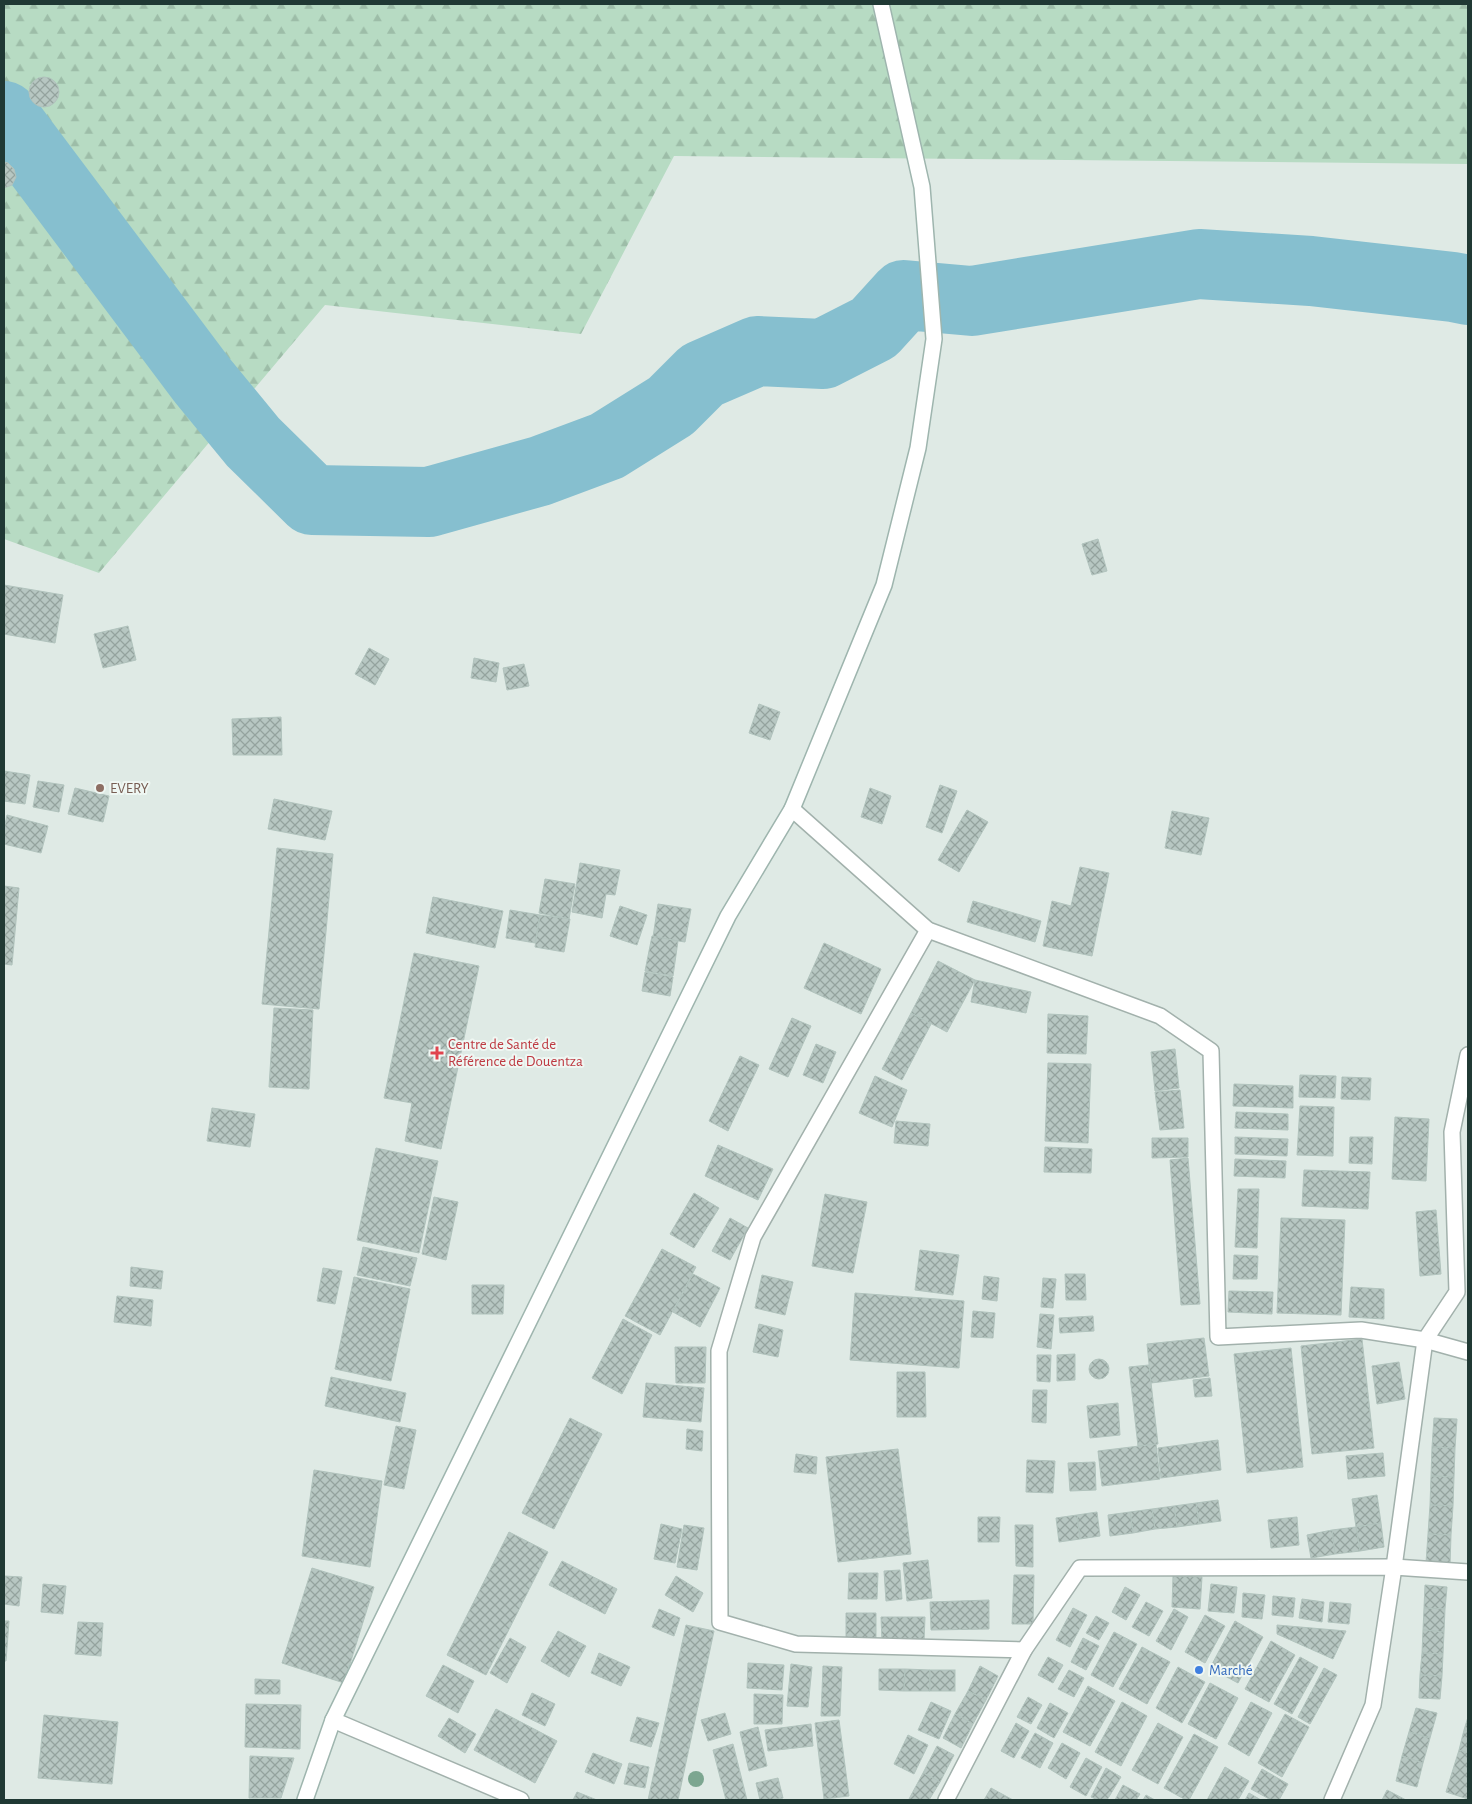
<svg xmlns="http://www.w3.org/2000/svg" width="1472" height="1804" viewBox="0 0 1472 1804" font-family="'Alegreya Sans',sans-serif">
<defs>
<pattern id="forest-firs" width="22" height="20" patternUnits="userSpaceOnUse" patternTransform="scale(1.25)"><rect width="22" height="20" fill="#b7dbc3"/><path d="M5 1l3.5 6h-7zM16 11l3.5 6h-7z" fill="#9dbda8"/></pattern>
<pattern id="building-cross-hatch" width="8" height="8" patternUnits="userSpaceOnUse" patternTransform="scale(1.25)"><rect width="8" height="8" fill="#b7c7c2"/><path d="M0 0l8 8M0 8l8-8" fill="none" stroke="#94a39e"/></pattern>
</defs>
<rect width="100%" height="100%" fill="#dfeae5"/>
<path fill="url(#forest-firs)" d="M4,4H1468V164L674,156L581,334L325,305L99,573L4,539Z"/>
<g fill="none" stroke-linecap="round" stroke-linejoin="round">
<path stroke="#86bfcf" stroke-width="70" d="M4,116L202,380L253,442L312,500L429,502L540,471L607,446L671,406L702,375L757,351L823,354L874,328L904,295L972,301L1199,264L1311,271L1453,287L1468,290"/>
</g>
<g fill="url(#building-cross-hatch)" stroke="#b1c3bd">
<circle cx="44" cy="92" r="15"/>
<path d="M4,162L8,163L14,169L16,177L12,185L4,188Z"/>
<path d="M1098,539L1107,571L1092,575L1082,544Z"/>
<path d="M4,585L63,595L55,643L4,634Z"/>
<path d="M128,626L136,660L103,668L94,634Z"/>
<path d="M369,648L389,659L375,685L355,674Z"/>
<path d="M474,658L499,663L496,682L471,678Z"/>
<path d="M524,664L529,686L507,690L503,668Z"/>
<path d="M759,704L780,712L770,740L749,733Z"/>
<path d="M281,717L282,755H233L232,719Z"/>
<path d="M4,771L30,775L25,804L4,801Z"/>
<path d="M38,781L64,785L59,812L33,807Z"/>
<path d="M940,785L957,791L942,833L926,827Z"/>
<path d="M75,788L109,796L103,822L68,814Z"/>
<path d="M870,788L891,796L882,824L861,817Z"/>
<path d="M274,799L332,811L325,840L268,829Z"/>
<path d="M967,810L988,822L959,872L938,860Z"/>
<path d="M1172,811L1209,818L1201,855L1165,848Z"/>
<path d="M7,815L48,826L41,853L4,844V829Z"/>
<path d="M277,848L333,854L319,1009L262,1004Z"/>
<path d="M580,863L620,870L615,895L606,894L602,918L572,912Z"/>
<path d="M1080,867L1109,873L1092,956L1043,946L1052,901L1071,906Z"/>
<path d="M545,879L575,884L569,919L539,913Z"/>
<path d="M4,886L19,888L12,965L4,964Z"/>
<path d="M433,897L503,911L495,948L426,933Z"/>
<path d="M973,901L1041,921L1035,942L967,922Z"/>
<path d="M658,904L691,909L685,942L653,937Z"/>
<path d="M620,906L647,915L637,945L610,936Z"/>
<path d="M510,910L540,915L535,943L506,938Z"/>
<path d="M540,915L570,919L564,952L535,947Z"/>
<path d="M652,936L678,941L673,976L645,971Z"/>
<path d="M824,943L881,969L861,1014L804,988Z"/>
<path d="M414,953L479,966L441,1149L405,1141L412,1103L384,1098Z"/>
<path d="M938,961L975,980L947,1032L911,1013Z"/>
<path d="M645,972L673,977L670,996L642,991Z"/>
<path d="M975,980L1031,992L1026,1013L971,1002Z"/>
<path d="M274,1008L313,1010L309,1089L269,1087Z"/>
<path d="M911,1013L931,1024L902,1080L882,1069Z"/>
<path d="M1048,1014L1088,1016L1086,1054L1047,1053Z"/>
<path d="M792,1018L811,1026L788,1077L769,1069Z"/>
<path d="M816,1044L836,1052L823,1083L803,1075Z"/>
<path d="M1175,1049L1179,1088L1155,1091L1151,1052Z"/>
<path d="M740,1056L759,1065L728,1131L709,1121Z"/>
<path d="M1048,1063L1091,1064L1088,1143L1045,1141Z"/>
<path d="M1300,1075L1336,1076L1335,1098L1299,1097Z"/>
<path d="M875,1076L907,1090L892,1127L859,1113Z"/>
<path d="M1342,1077L1371,1078L1370,1100L1341,1099Z"/>
<path d="M1234,1084L1293,1086V1108L1233,1106Z"/>
<path d="M1180,1090L1184,1128L1160,1130L1155,1092Z"/>
<path d="M1300,1106L1334,1107L1333,1156L1297,1155Z"/>
<path d="M212,1108L255,1114L250,1147L207,1141Z"/>
<path d="M1236,1112L1288,1114V1130L1235,1128Z"/>
<path d="M1395,1117L1429,1119L1426,1181L1392,1179Z"/>
<path d="M896,1121L930,1124L928,1146L894,1143Z"/>
<path d="M1235,1137L1288,1139L1287,1156L1235,1154Z"/>
<path d="M1350,1137H1373L1372,1164L1349,1163Z"/>
<path d="M1152,1138H1188V1157L1152,1158Z"/>
<path d="M718,1145L773,1169L758,1200L705,1176Z"/>
<path d="M1045,1147L1092,1149L1091,1173L1044,1172Z"/>
<path d="M376,1148L438,1161L419,1253L357,1240Z"/>
<path d="M1188,1158L1200,1304L1181,1305L1170,1160Z"/>
<path d="M1235,1159L1286,1161L1285,1178L1234,1176Z"/>
<path d="M1304,1170L1370,1172L1368,1209L1302,1206Z"/>
<path d="M1238,1189H1259L1257,1248L1235,1247Z"/>
<path d="M694,1193L719,1208L694,1248L670,1234Z"/>
<path d="M825,1194L867,1202L853,1273L812,1266Z"/>
<path d="M434,1197L458,1202L446,1260L422,1254Z"/>
<path d="M1436,1210L1441,1274L1420,1276L1416,1212Z"/>
<path d="M730,1218L748,1228L730,1260L712,1251Z"/>
<path d="M1281,1218L1345,1220L1341,1315L1277,1313Z"/>
<path d="M363,1247L417,1258L410,1286L357,1275Z"/>
<path d="M662,1249L696,1267L660,1335L625,1316Z"/>
<path d="M920,1250L959,1255L953,1295L915,1290Z"/>
<path d="M1234,1255L1258,1256L1257,1279H1233Z"/>
<path d="M131,1267L163,1271L161,1289L130,1286Z"/>
<path d="M323,1268L342,1271L335,1304L317,1301Z"/>
<path d="M693,1274L720,1288L700,1327L673,1312Z"/>
<path d="M1065,1274H1085L1086,1300H1066Z"/>
<path d="M762,1275L793,1282L785,1315L755,1308Z"/>
<path d="M984,1276L999,1278L997,1301L982,1299Z"/>
<path d="M354,1277L410,1289L391,1381L335,1369Z"/>
<path d="M1043,1278L1056,1279L1053,1308L1041,1307Z"/>
<path d="M472,1285H504L503,1314H472Z"/>
<path d="M1351,1287L1384,1289V1319L1349,1317Z"/>
<path d="M1229,1291L1273,1292L1272,1314L1228,1312Z"/>
<path d="M855,1293L964,1301L959,1368L850,1360Z"/>
<path d="M117,1296L153,1300L151,1326L114,1322Z"/>
<path d="M973,1311L995,1313L993,1338L971,1337Z"/>
<path d="M1040,1314L1054,1315L1051,1349L1037,1347Z"/>
<path d="M1093,1316L1094,1331L1060,1333L1059,1318Z"/>
<path d="M623,1319L652,1335L622,1394L592,1378Z"/>
<path d="M759,1324L783,1330L778,1357L753,1352Z"/>
<path d="M1204,1338L1209,1376L1151,1383L1147,1344Z"/>
<path d="M1362,1339L1374,1448L1312,1454L1301,1346Z"/>
<path d="M675,1347H706L705,1383H676Z"/>
<path d="M1291,1348L1303,1467L1247,1473L1234,1354Z"/>
<path d="M1075,1354V1380L1057,1381V1355Z"/>
<path d="M1037,1355H1051L1050,1382L1037,1381Z"/>
<circle cx="1099" cy="1369" r="10"/>
<path d="M1399,1362L1405,1399L1377,1404L1372,1366Z"/>
<path d="M1149,1365L1158,1444L1138,1446L1129,1367Z"/>
<path d="M897,1372H925L926,1417H897Z"/>
<path d="M331,1377L406,1393L400,1422L325,1406Z"/>
<path d="M1210,1378L1212,1396L1195,1397L1193,1380Z"/>
<path d="M646,1383L704,1388L701,1422L643,1417Z"/>
<path d="M1033,1390H1047L1046,1423L1032,1422Z"/>
<path d="M1118,1403L1120,1435L1090,1438L1087,1406Z"/>
<path d="M570,1418L602,1434L554,1529L522,1513Z"/>
<path d="M1434,1418L1457,1419L1455,1448L1432,1447Z"/>
<path d="M396,1426L416,1430L404,1489L384,1485Z"/>
<path d="M687,1429L703,1431L702,1451L686,1449Z"/>
<path d="M1218,1440L1221,1470L1161,1478L1158,1448Z"/>
<path d="M1156,1444L1160,1479L1102,1486L1098,1451Z"/>
<path d="M1432,1447L1455,1448L1454,1477L1431,1476Z"/>
<path d="M898,1449L911,1554L838,1562L826,1457Z"/>
<path d="M1383,1453L1385,1476L1348,1479L1346,1456Z"/>
<path d="M796,1454L817,1457L816,1474L794,1472Z"/>
<path d="M1027,1460L1055,1461L1053,1493L1026,1492Z"/>
<path d="M1095,1462L1096,1490L1070,1491L1068,1463Z"/>
<path d="M314,1470L382,1481L370,1567L302,1556Z"/>
<path d="M1431,1476L1454,1477L1453,1506L1430,1505Z"/>
<path d="M1377,1495L1381,1523L1356,1527L1352,1499Z"/>
<path d="M1218,1500L1221,1521L1199,1524L1196,1503Z"/>
<path d="M1196,1503L1199,1524L1177,1527L1174,1506Z"/>
<path d="M1430,1505L1453,1506L1451,1535L1428,1534Z"/>
<path d="M1174,1506L1177,1527L1155,1529L1152,1509Z"/>
<path d="M1152,1509L1155,1529L1133,1533L1130,1512Z"/>
<path d="M1097,1512L1100,1536L1080,1539L1077,1515Z"/>
<path d="M1130,1512L1133,1533L1110,1536L1108,1515Z"/>
<path d="M1077,1515L1080,1539L1059,1542L1056,1518Z"/>
<path d="M978,1517H1000L999,1542H978Z"/>
<path d="M1297,1517L1299,1545L1271,1548L1268,1520Z"/>
<path d="M1381,1523L1384,1547L1360,1551L1356,1527Z"/>
<path d="M661,1524L682,1529L675,1563L654,1559Z"/>
<path d="M684,1525L704,1528L697,1570L677,1567Z"/>
<path d="M1015,1525H1033V1567L1016,1566Z"/>
<path d="M1356,1527L1360,1551L1335,1554L1332,1530Z"/>
<path d="M1332,1530L1335,1554L1311,1558L1307,1535Z"/>
<path d="M509,1532L548,1552L486,1675L447,1655Z"/>
<path d="M1428,1534L1451,1535L1450,1565L1426,1563Z"/>
<path d="M928,1560L932,1598L907,1601L903,1563Z"/>
<path d="M562,1561L617,1589L605,1614L549,1585Z"/>
<path d="M312,1568L374,1587L344,1683L282,1663Z"/>
<path d="M900,1570L902,1599L886,1601L884,1571Z"/>
<path d="M849,1573H878L877,1599H848Z"/>
<path d="M1014,1575H1034L1033,1624H1012Z"/>
<path d="M4,1576L22,1577L19,1606L4,1604Z"/>
<path d="M676,1576L703,1593L693,1612L665,1595Z"/>
<path d="M1173,1576L1202,1577L1200,1609L1172,1607Z"/>
<path d="M43,1584L66,1586L63,1614L41,1612Z"/>
<path d="M1211,1584L1237,1587L1234,1613L1208,1611Z"/>
<path d="M1425,1585L1447,1587L1445,1609L1424,1608Z"/>
<path d="M1125,1587L1140,1595L1126,1620L1112,1612Z"/>
<path d="M1243,1593L1265,1595L1262,1619L1242,1617Z"/>
<path d="M1273,1596L1295,1598L1293,1617L1272,1615Z"/>
<path d="M1302,1599L1324,1602L1322,1622L1299,1618Z"/>
<path d="M989,1600V1629L931,1630L930,1602Z"/>
<path d="M1146,1602L1163,1611L1149,1636L1132,1627Z"/>
<path d="M1330,1602L1351,1604L1349,1624L1328,1622Z"/>
<path d="M1073,1608L1087,1615L1070,1647L1056,1640Z"/>
<path d="M1424,1608L1445,1609L1444,1632L1423,1630Z"/>
<path d="M659,1609L680,1618L674,1636L652,1627Z"/>
<path d="M1174,1609L1188,1617L1171,1650L1156,1641Z"/>
<path d="M846,1613H876V1640L846,1641Z"/>
<path d="M1205,1615L1225,1626L1205,1663L1185,1652Z"/>
<path d="M1096,1616L1109,1623L1099,1640L1086,1633Z"/>
<path d="M881,1617H925L924,1642H882Z"/>
<path d="M4,1621H9L6,1661H4Z"/>
<path d="M1235,1621L1263,1637L1238,1683L1210,1668Z"/>
<path d="M78,1622L103,1623L101,1656L75,1654Z"/>
<path d="M686,1625L714,1631L678,1800H648Z"/>
<path d="M1277,1625L1346,1631L1333,1659L1277,1634Z"/>
<path d="M1423,1630L1444,1632L1443,1654L1422,1653Z"/>
<path d="M558,1631L586,1646L569,1677L541,1661Z"/>
<path d="M1114,1632L1137,1644L1113,1687L1091,1675Z"/>
<path d="M510,1638L526,1647L507,1683L490,1673Z"/>
<path d="M1083,1638L1099,1646L1086,1670L1071,1662Z"/>
<path d="M1271,1641L1295,1655L1269,1702L1245,1689Z"/>
<path d="M1142,1647L1170,1662L1147,1704L1119,1689Z"/>
<path d="M599,1653L630,1667L621,1686L591,1673Z"/>
<path d="M1422,1653L1443,1654L1442,1676L1420,1675Z"/>
<path d="M1048,1657L1063,1665L1053,1683L1038,1675Z"/>
<path d="M1300,1657L1318,1667L1292,1714L1274,1704Z"/>
<path d="M748,1663L784,1665L782,1690L747,1688Z"/>
<path d="M791,1664L812,1667L808,1707L787,1706Z"/>
<path d="M443,1665L474,1681L458,1713L426,1696Z"/>
<path d="M823,1666L842,1667L840,1716H821Z"/>
<path d="M980,1666L998,1676L986,1700L968,1691Z"/>
<path d="M1178,1667L1205,1682L1182,1723L1156,1708Z"/>
<path d="M1324,1668L1337,1675L1310,1724L1298,1717Z"/>
<path d="M879,1669H905L904,1691L879,1690Z"/>
<path d="M905,1669L930,1670V1691H904Z"/>
<rect x="930" y="1670" width="25" height="21"/>
<path d="M1069,1670L1084,1678L1074,1697L1058,1689Z"/>
<path d="M1420,1675L1442,1676L1440,1699L1419,1698Z"/>
<path d="M255,1679L280,1680V1694H255Z"/>
<path d="M1210,1683L1238,1698L1216,1739L1188,1724Z"/>
<path d="M1088,1686L1115,1701L1090,1746L1063,1732Z"/>
<path d="M968,1691L986,1700L973,1724L955,1714Z"/>
<path d="M532,1693L555,1704L545,1726L522,1715Z"/>
<path d="M754,1694L783,1695L782,1724H754Z"/>
<path d="M1028,1697L1042,1705L1031,1724L1017,1717Z"/>
<path d="M931,1702L951,1711L939,1739L918,1730Z"/>
<path d="M1122,1702L1147,1716L1121,1766L1095,1752Z"/>
<path d="M1251,1702L1272,1713L1249,1756L1228,1744Z"/>
<path d="M1050,1703L1068,1713L1054,1738L1037,1728Z"/>
<path d="M246,1704L301,1705L300,1749L245,1747Z"/>
<path d="M1416,1708L1437,1713L1430,1738L1409,1732Z"/>
<path d="M496,1709L557,1741L535,1783L474,1750Z"/>
<path d="M725,1713L731,1734L708,1741L701,1720Z"/>
<path d="M955,1714L973,1724L961,1748L943,1738Z"/>
<path d="M1285,1714L1309,1727L1282,1777L1258,1763Z"/>
<path d="M44,1715L118,1722L112,1784L38,1778Z"/>
<path d="M637,1717L659,1723L651,1747L630,1741Z"/>
<path d="M1468,1717V1731L1464,1730Z"/>
<path d="M449,1718L476,1734L465,1753L438,1736Z"/>
<path d="M839,1720L849,1796L824,1799L815,1723Z"/>
<path d="M1016,1723L1029,1731L1014,1758L1001,1751Z"/>
<path d="M1158,1723L1183,1737L1158,1784L1132,1770Z"/>
<path d="M811,1724L813,1746L768,1751L765,1730Z"/>
<path d="M758,1727L767,1766L749,1771L740,1732Z"/>
<path d="M1464,1730L1468,1731V1753L1459,1750Z"/>
<path d="M1409,1732L1430,1738L1423,1763L1402,1756Z"/>
<path d="M1035,1733L1053,1743L1040,1768L1021,1758Z"/>
<path d="M1194,1734L1218,1747L1189,1800H1186L1164,1788Z"/>
<path d="M908,1735L928,1745L914,1774L894,1764Z"/>
<path d="M1062,1743L1080,1753L1066,1779L1048,1768Z"/>
<path d="M733,1744L747,1800H726L713,1750Z"/>
<path d="M937,1746L954,1755L940,1782L923,1773Z"/>
<path d="M1459,1750L1468,1753V1799L1446,1792Z"/>
<path d="M593,1753L622,1764L614,1784L585,1772Z"/>
<path d="M250,1756L294,1758L281,1798H249Z"/>
<path d="M1402,1756L1423,1763L1417,1787L1396,1781Z"/>
<path d="M1086,1758L1102,1767L1086,1796L1070,1787Z"/>
<path d="M629,1763L649,1767L645,1788L624,1784Z"/>
<path d="M1225,1767L1249,1781L1238,1800H1207Z"/>
<path d="M1106,1768L1121,1777L1107,1800H1098L1091,1797Z"/>
<path d="M1262,1769L1288,1784L1279,1800H1271L1251,1789Z"/>
<path d="M923,1773L940,1782L929,1800H912L909,1799Z"/>
<path d="M778,1778L783,1798L773,1800H760L756,1783Z"/>
<path d="M1123,1785L1140,1794L1136,1800H1115Z"/>
<path d="M991,1788L1013,1800H984Z"/>
<path d="M1387,1790L1406,1800H1382Z"/>
<path d="M577,1792L597,1800H573Z"/>
<path d="M1249,1793L1261,1800H1245Z"/>
<path d="M1146,1795L1155,1800H1143Z"/>
</g>
<g fill="none" stroke-linecap="round" stroke-linejoin="round">
<defs>
<g id="street">
<path d="M792,809L928,930L1160,1016L1211,1051L1218,1337L1361,1330L1425,1340L1468,1352"/>
<path d="M928,930L753,1237L719,1351L720,1622L796,1644L1024,1650"/>
<path d="M333,1720L521,1800"/>
<path d="M946,1800L1024,1650L1080,1568L1394,1567L1468,1572"/>
<path d="M1332,1800L1373,1705L1394,1567L1425,1340L1457,1292L1452,1132L1468,1055"/>
</g>
<path id="secondary" d="M305,1800L333,1720L728,916L792,809L884,585L918,448L934,339L922,187L881,4"/>
</defs>
<use href="#street" stroke="#a2b1ac" stroke-width="18"/>
<use href="#secondary" stroke="#9eb5ae" stroke-width="18"/>
<use href="#street" stroke="#fff" stroke-width="15"/>
<use href="#secondary" stroke="#fff" stroke-width="15"/>
</g>
<circle fill="#7ca690" cx="696" cy="1779" r="8"/>
<circle fill="#8d6e63" stroke="#eff7f3" stroke-width="2" cx="100" cy="788" r="5"/>
<path fill="#e0444e" stroke="#eff7f3" stroke-width="2" d="M434.5 1045.5h5v5h5v5h-5v5h-5v-5h-5v-5h5z"/>
<circle fill="#3f7fe0" stroke="#eff7f3" stroke-width="2" cx="1199" cy="1670" r="5"/>
<g text-anchor="middle" dominant-baseline="central" stroke-width="4" stroke-linejoin="round" paint-order="stroke">
<g font-size="15" fill="#785e54" stroke="#eff7f3" text-anchor="start">
<text x="110" y="788">EVERY</text>
</g>
<g font-size="15" fill="#be3a42" stroke="#eff7f3" text-anchor="start">
<text x="448" y="1044">Centre de Santé de<tspan x="448" dy="17">Référence de Douentza</tspan></text>
</g>
<g font-size="15" fill="#366cbe" stroke="#eff7f3" text-anchor="start">
<text x="1209" y="1670">Marché</text>
</g>
</g>
<rect width="1472" height="1804" fill="none" stroke="#203934" stroke-width="10"/>
</svg>
